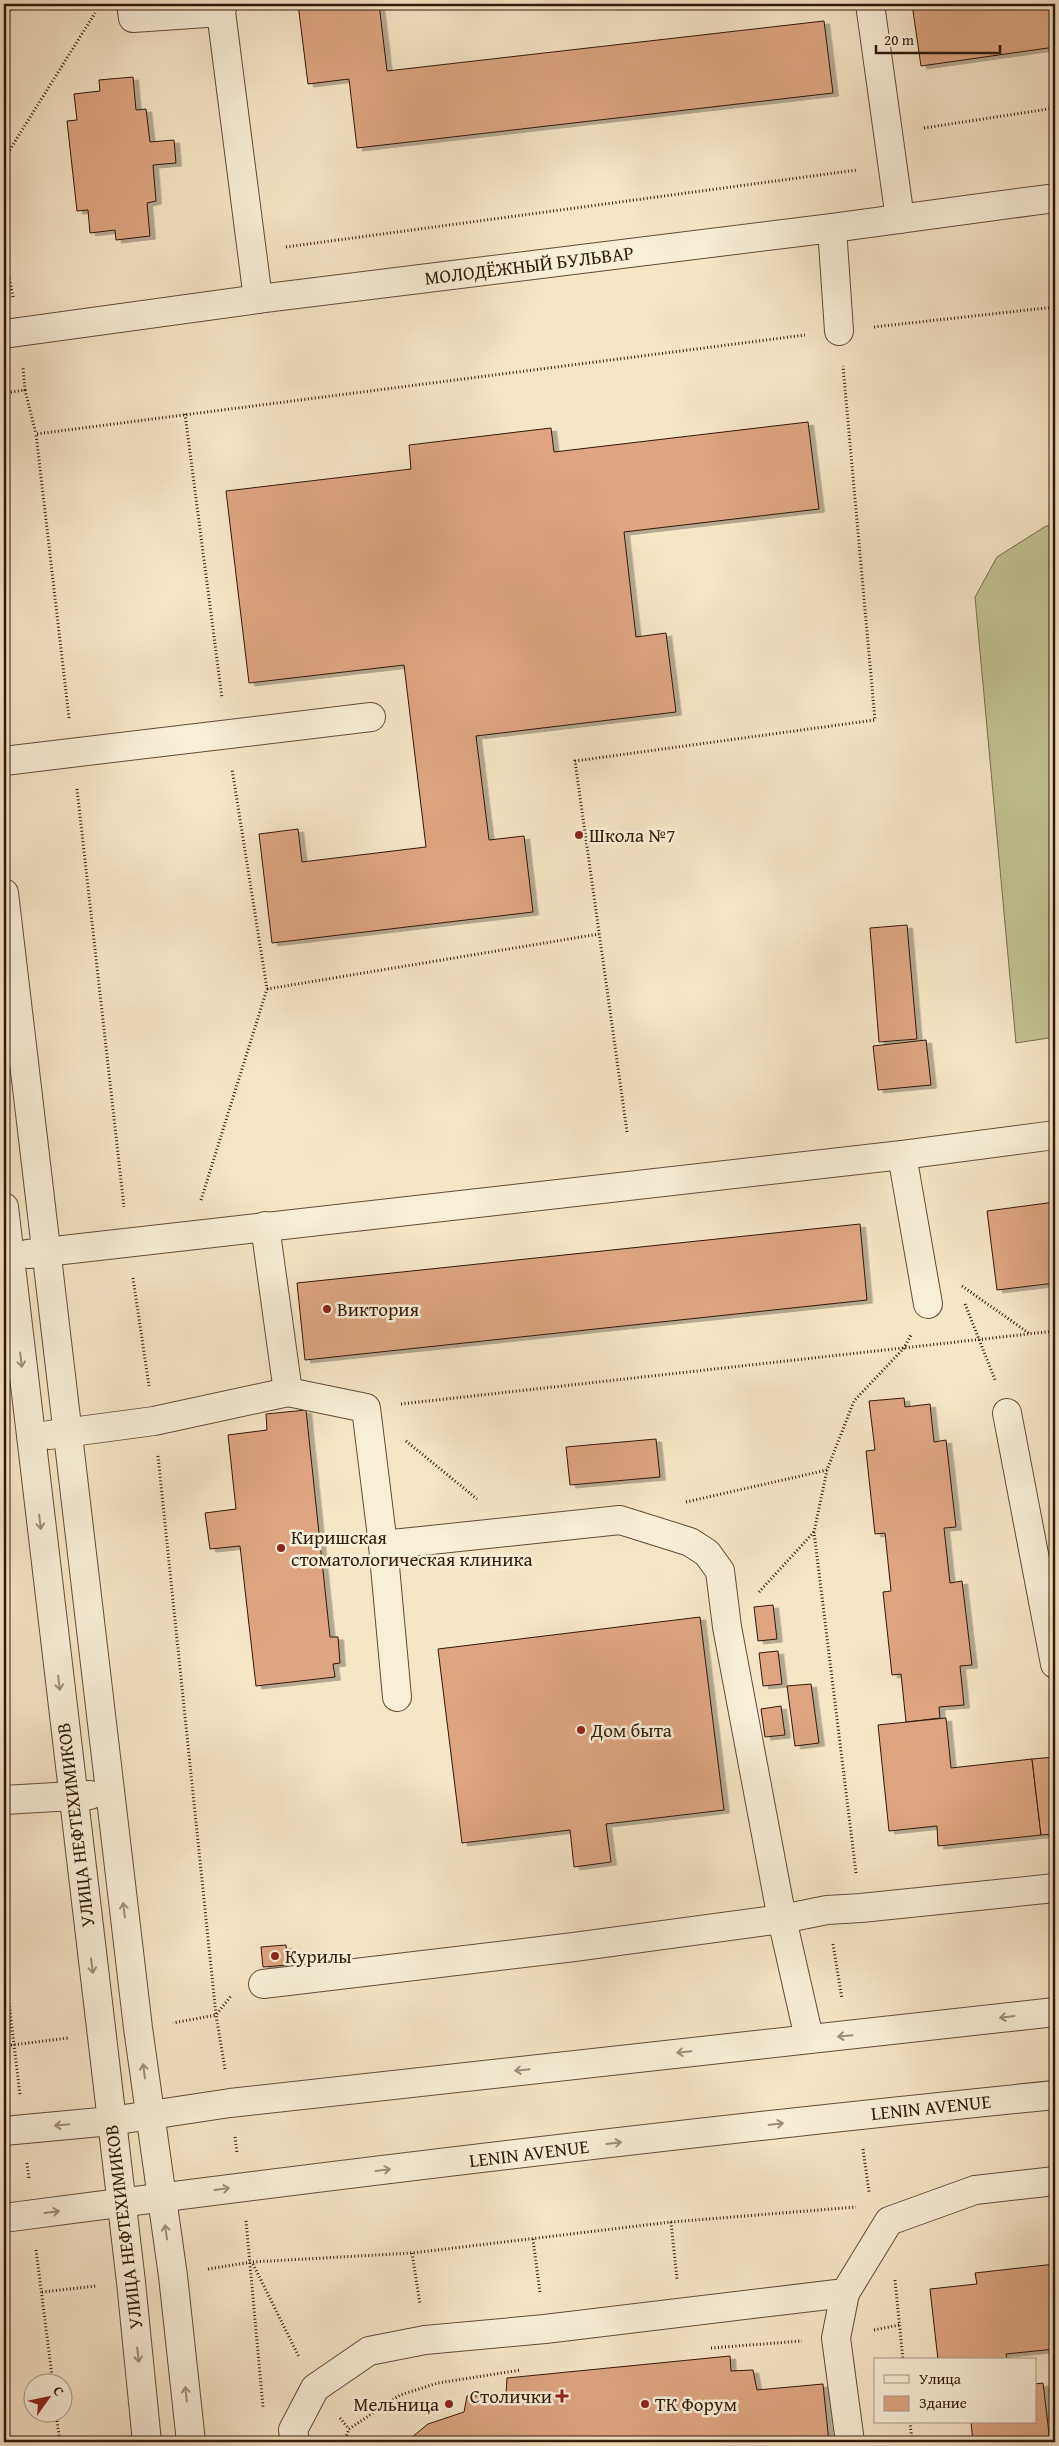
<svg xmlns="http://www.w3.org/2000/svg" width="1059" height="2446" viewBox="0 0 1059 2446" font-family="'Gentium Book Plus',serif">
<defs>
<filter id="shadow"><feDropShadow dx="5.5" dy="3" stdDeviation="0" flood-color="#0004"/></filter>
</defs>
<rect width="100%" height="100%" fill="#f5e6c5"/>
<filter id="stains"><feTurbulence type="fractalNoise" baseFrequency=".004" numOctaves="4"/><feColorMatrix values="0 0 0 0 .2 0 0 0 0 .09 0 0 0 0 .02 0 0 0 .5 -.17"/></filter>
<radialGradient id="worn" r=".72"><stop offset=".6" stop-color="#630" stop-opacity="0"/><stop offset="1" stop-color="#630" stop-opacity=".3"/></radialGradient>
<path fill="#c1c391" stroke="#796e4e" d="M1055,525V1037L1016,1043L975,597L997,557L1046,526Z"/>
<g fill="#dea580" stroke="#31190b" filter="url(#shadow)">
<path d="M298,4H379L387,71L824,21L833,93L357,148L349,79L308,84Z"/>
<path d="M912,4H1055V47L921,66Z"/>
<path d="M133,77L136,110L146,109L150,142L174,140L176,163L153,165L156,201L147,203L150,236L116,240L115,230L90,233L88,210L77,211L67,121L77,120L74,94L100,91L99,80Z"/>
<path d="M808,422L819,509L624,532L636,637L666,633L676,712L476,736L489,840L524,836L533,912L272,943L259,834L298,829L302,862L426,847L404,665L249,683L226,491L411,469L409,445L551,428L554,452Z"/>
<path d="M907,925L917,1039L879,1042L870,928Z"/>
<path d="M926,1040L931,1085L878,1090L873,1046Z"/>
<path d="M1055,1202V1283L997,1290L987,1211Z"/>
<path d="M860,1224L867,1300L305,1360L297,1283Z"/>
<path d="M904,1398L905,1407L930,1404L934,1442L946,1440L956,1527L944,1528L950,1583L962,1581L972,1665L960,1666L964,1705L939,1707L940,1718L906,1722L901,1674L892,1675L883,1592L891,1591L885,1533L875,1534L866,1451L875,1450L869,1401Z"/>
<path d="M306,1410L330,1637H338L340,1663L333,1664L335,1677L256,1686L240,1546L210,1549L205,1513L236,1509L228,1435L267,1430L266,1414Z"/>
<path d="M656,1439L660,1477L570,1485L566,1447Z"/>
<path d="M773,1605L777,1639L758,1641L754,1607Z"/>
<path d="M700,1617L724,1810L606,1824L611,1862L574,1867L570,1830L462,1843L438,1649Z"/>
<path d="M778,1651L782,1684L763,1686L759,1653Z"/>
<path d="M811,1684L819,1743L795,1746L787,1686Z"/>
<path d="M781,1706L785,1735L765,1737L761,1709Z"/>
<path d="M946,1718L951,1768L1032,1759L1041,1835L938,1846L937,1826L889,1831L878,1725Z"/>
<path d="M1055,1757V1834L1041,1835L1032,1759Z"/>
<path d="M286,1945L288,1965L263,1967L261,1947Z"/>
<path d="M1055,2264V2349L1006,2354L1007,2360H938L930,2289L977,2284L975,2273Z"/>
<path d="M730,2356L731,2371L753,2370L757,2390L823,2384L829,2442H406L428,2424L464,2412L467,2396L506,2395L507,2378Z"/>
<path d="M1043,2383L1050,2442H973L971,2422H1035V2384Z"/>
</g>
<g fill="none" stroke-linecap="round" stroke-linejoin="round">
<defs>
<g id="minor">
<path d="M131,4L133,18L221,12"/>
<path d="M223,4L221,12L258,299"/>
<path d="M870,4L900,219"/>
<path d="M832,228L839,331"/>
<path d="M4,334L258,299L832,228L1055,198"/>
<path d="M4,761L371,717"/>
<path d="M4,893L138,2028L173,2276L191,2442"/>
<path d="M902,1155L928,1304"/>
<path d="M4,1207L131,2282L147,2442"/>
<path d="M28,1254L902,1155L1055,1135"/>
<path d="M288,1392L366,1408L383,1545L397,1697"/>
<path d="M1007,1413L1055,1664"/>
<path d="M49,1435L154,1421L288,1392L265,1226"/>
<path d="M383,1545L620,1520L690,1542L707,1553L720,1571L727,1627L782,1919L809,2038"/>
<path d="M4,1800L90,1795"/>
<path d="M263,1984L574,1947L782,1919L827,1910L861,1908L1055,1888"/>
<path d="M4,2131L111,2121L230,2103L1055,2012"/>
<path d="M4,2218C354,2172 704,2130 1055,2095"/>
<path d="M845,2293L836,2338L850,2442"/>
<path d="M295,2442L293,2430L315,2388L369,2351L425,2340L545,2329L845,2293L889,2221L975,2190L1055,2181"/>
</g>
</defs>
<use href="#minor" stroke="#624c3a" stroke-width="30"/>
<g stroke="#31190b" stroke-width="3" stroke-dasharray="1 2.5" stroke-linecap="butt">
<path d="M924,128L1055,108"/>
<path d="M4,159L95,13"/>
<path d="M4,234L9,277"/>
<path d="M286,247L857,170"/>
<path d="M4,278L9,277L13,297"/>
<path d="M874,327L1055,307"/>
<path d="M25,390L36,434"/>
<path d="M4,393L25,390L23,368"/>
<path d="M185,414L222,698"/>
<path d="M69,718L36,434L805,335"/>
<path d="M77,789L124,1207"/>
<path d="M267,989L599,934"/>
<path d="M627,1132L575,761L875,720L843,366"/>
<path d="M201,1200L267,989L232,769"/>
<path d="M133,1278L149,1386"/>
<path d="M962,1286L1030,1334"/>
<path d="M965,1304L995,1380"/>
<path d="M401,1404L1055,1331"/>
<path d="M406,1441L477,1499"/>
<path d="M158,1456L216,2015L173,2023"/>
<path d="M686,1502L827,1470"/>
<path d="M759,1592L814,1532"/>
<path d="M856,1873L814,1532L827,1470L854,1401L904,1348L911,1335"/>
<path d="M833,1944L842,1999"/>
<path d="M4,1961L20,2095"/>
<path d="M4,2046L68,2038"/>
<path d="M225,2069L216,2015L231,1996"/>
<path d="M235,2137L237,2153"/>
<path d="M863,2149L869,2192"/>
<path d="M27,2163L29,2179"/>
<path d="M246,2221L263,2407"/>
<path d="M671,2222L677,2279"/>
<path d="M533,2239L540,2293"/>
<path d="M36,2250L53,2384"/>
<path d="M412,2253L420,2304"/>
<path d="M253,2264L299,2357"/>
<path d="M208,2269L252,2262L412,2253L671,2222L856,2207"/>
<path d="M895,2280L903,2360"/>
<path d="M42,2292L96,2286"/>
<path d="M874,2330L899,2325"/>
<path d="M711,2348L802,2341"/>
<path d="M56,2414L60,2442"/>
<path d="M340,2418L349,2429"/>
<path d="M910,2422L912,2442"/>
<path d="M344,2442L349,2429L400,2395L438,2383L521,2370"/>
</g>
<use href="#minor" stroke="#f8efd9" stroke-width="28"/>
</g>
<defs><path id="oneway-shaft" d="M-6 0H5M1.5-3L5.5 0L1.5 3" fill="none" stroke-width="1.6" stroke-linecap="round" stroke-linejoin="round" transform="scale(1.25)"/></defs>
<g stroke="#9e8f7c">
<use href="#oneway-shaft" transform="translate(21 1360) rotate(83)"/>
<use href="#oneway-shaft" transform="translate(40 1522) rotate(83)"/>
<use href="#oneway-shaft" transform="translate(59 1683) rotate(83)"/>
<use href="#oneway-shaft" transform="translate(124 1910) rotate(-97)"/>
<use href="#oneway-shaft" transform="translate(92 1966) rotate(83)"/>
<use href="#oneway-shaft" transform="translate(1007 2017) rotate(173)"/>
<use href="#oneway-shaft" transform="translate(845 2036) rotate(175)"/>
<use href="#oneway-shaft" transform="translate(684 2052) rotate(174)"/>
<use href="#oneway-shaft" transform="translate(522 2070) rotate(174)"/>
<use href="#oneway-shaft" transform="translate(144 2071) rotate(-98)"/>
<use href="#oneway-shaft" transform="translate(776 2124) rotate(-7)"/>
<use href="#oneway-shaft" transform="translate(62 2125) rotate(175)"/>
<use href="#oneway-shaft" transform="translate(614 2143) rotate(-7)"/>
<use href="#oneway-shaft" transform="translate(383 2170) rotate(-7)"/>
<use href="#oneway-shaft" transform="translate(222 2189) rotate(-8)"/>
<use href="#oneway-shaft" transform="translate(52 2212) rotate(-7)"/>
<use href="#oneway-shaft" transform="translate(166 2232) rotate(-98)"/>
<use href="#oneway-shaft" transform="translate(138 2355) rotate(84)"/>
<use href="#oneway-shaft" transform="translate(186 2394) rotate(-96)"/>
</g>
<g fill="#8f2418" stroke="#f8efd9" stroke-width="2">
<circle cx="579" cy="835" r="5"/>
<circle cx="327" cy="1309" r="5"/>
<circle cx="281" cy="1548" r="5"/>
<circle cx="581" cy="1730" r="5"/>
<circle cx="275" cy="1956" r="5"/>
<path d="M559.5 2388.5h5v5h5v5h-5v5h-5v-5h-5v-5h5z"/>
<circle cx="449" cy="2404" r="5"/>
<circle cx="645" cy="2404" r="5"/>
</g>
<g text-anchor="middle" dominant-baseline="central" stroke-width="5" stroke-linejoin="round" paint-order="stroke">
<g font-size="19" fill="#31190b" stroke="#f8efd9">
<text transform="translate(529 265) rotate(-7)">МОЛОДЁЖНЫЙ БУЛЬВАР</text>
<text transform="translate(75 1825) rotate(-97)">УЛИЦА НЕФТЕХИМИКОВ</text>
<text transform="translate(931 2107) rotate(-6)">LENIN AVENUE</text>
<text transform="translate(529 2153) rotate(-7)">LENIN AVENUE</text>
<text transform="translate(123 2227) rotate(-97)">УЛИЦА НЕФТЕХИМИКОВ</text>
</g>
<g font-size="19" fill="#31190b" stroke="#f8efd9" text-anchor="start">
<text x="589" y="835">Школа №7</text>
<text x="337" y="1309">Виктория</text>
<text x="291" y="1537">Киришская<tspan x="291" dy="22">стоматологическая клиника</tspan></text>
<text x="591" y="1730">Дом быта</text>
<text x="285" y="1956">Курилы</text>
<text x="552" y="2396" text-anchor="end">Столички</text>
<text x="439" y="2404" text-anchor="end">Мельница</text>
<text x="655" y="2404">ТК Форум</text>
</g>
</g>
<rect width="1059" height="2446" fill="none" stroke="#f5e6c5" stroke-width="20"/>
<rect x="5" y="5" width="1049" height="2436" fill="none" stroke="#31190b" stroke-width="2.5"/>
<rect x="10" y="10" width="1039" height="2426" fill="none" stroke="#31190b"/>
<rect x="874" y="2358" width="162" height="65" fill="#f8efd9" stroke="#a89987"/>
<rect x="884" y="2375" width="25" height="8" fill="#f8efd9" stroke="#a89987"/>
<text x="919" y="2384" font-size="15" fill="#31190b">Улица</text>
<rect x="884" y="2396" width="25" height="15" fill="#dea580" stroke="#a89987"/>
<text x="919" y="2408" font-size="15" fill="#31190b">Здание</text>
<g transform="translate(48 2398) rotate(57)"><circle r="24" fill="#f8efd9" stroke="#a89987"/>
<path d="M0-4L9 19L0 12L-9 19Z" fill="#8f2418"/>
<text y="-8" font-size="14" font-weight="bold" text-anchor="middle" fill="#31190b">С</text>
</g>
<path d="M876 45v8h124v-8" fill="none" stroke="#31190b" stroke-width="2.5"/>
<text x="884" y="45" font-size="15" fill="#31190b" stroke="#f8efd9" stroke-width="4" paint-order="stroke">20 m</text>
<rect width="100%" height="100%" filter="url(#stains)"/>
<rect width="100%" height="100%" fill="url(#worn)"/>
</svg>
